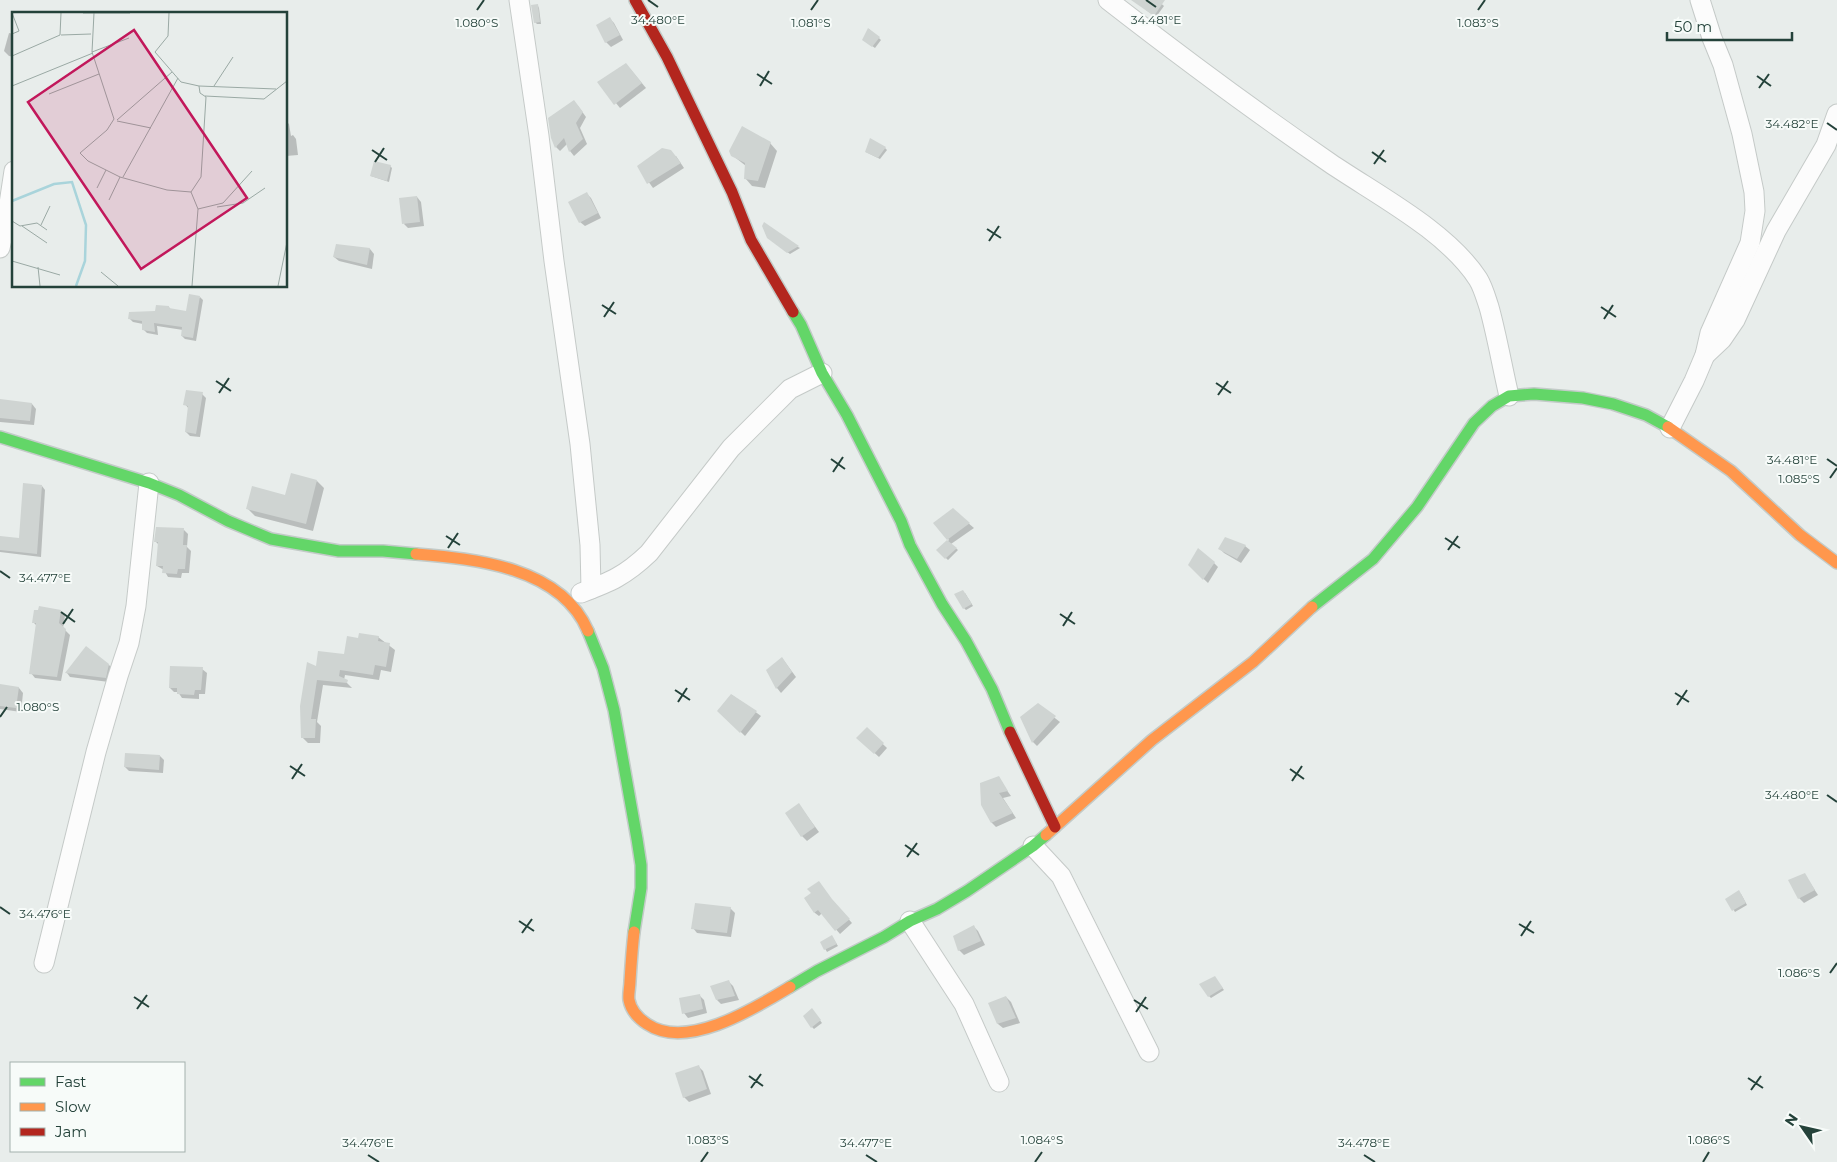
<svg xmlns="http://www.w3.org/2000/svg" width="1837" height="1162" viewBox="0 0 1837 1162" font-family="Montserrat,sans-serif">
<rect width="100%" height="100%" fill="#e8edeb"/>
<g fill="#0003">
<path d="M1148,0H1157L1164,6L1156,17L1146,10Z"/>
<path d="M538,6L539,8L541,24H537L535,22Z"/>
<path d="M610,19L614,23L623,40L611,47L606,42Z"/>
<path d="M869,29L881,40L875,48L865,41Z"/>
<path d="M9,33L14,34V57L9,56L4,51Z"/>
<path d="M626,64L646,88L620,108L599,82Z"/>
<path d="M578,106L586,117L580,128L587,144L574,156L570,151L567,144L560,151L556,147Z"/>
<path d="M286,121L289,124L291,136L293,135L296,139L298,155L286,156Z"/>
<path d="M770,143L777,151L765,188L752,186L745,178L746,166L732,155Z"/>
<path d="M885,148L887,150L880,159L866,152Z"/>
<path d="M676,156L684,168L653,188L638,167Z"/>
<path d="M390,166L392,168L389,182L371,176Z"/>
<path d="M587,194L591,198L601,218L585,226L580,222Z"/>
<path d="M417,197L421,202L424,226L408,228L404,224Z"/>
<path d="M764,224L798,247L800,248L790,254L771,240Z"/>
<path d="M370,249L374,254L372,269L339,261L334,257Z"/>
<path d="M200,297L203,300L196,341L185,339L182,336L183,330L157,326L158,335L147,333L143,329V324L133,322L130,319L157,313L169,307L171,310L187,312Z"/>
<path d="M202,394L206,398L200,437L190,436L186,432L189,409L185,404Z"/>
<path d="M0,401L32,404L36,409L34,425L0,422Z"/>
<path d="M317,481L324,488L313,531L255,516L248,509L286,496Z"/>
<path d="M42,486L45,490L41,557L0,552V537L20,539Z"/>
<path d="M953,510L974,528L951,544L958,550L948,560L938,550L949,540L934,523Z"/>
<path d="M184,530L188,534L187,547L191,551L189,573H182L181,578L168,577L164,570L157,566L159,545L155,541Z"/>
<path d="M1245,546L1250,550L1241,563L1224,553L1220,549Z"/>
<path d="M1214,563L1218,567L1208,583L1189,565Z"/>
<path d="M965,593L973,606L966,610L964,608Z"/>
<path d="M61,611L65,616L63,628L70,635L61,681L35,678L31,673L37,626L33,622Z"/>
<path d="M378,637L395,650L391,672L381,670L379,680L345,675L344,680L352,688L323,685L317,722L321,726L320,743H308L302,737L317,668L345,655L359,639Z"/>
<path d="M782,658L796,677L781,693L777,688L767,671Z"/>
<path d="M109,665L113,669L109,682L70,677L67,673Z"/>
<path d="M202,669L207,673L205,694H199V699L182,698L178,692H174L170,688Z"/>
<path d="M0,685L19,688L23,693L21,712L0,709Z"/>
<path d="M732,695L761,716L745,736L719,711Z"/>
<path d="M1038,705L1060,722L1037,746L1033,742Z"/>
<path d="M867,729L887,748L879,757L858,738Z"/>
<path d="M160,756L164,760L163,773L129,771L125,767Z"/>
<path d="M998,778L1011,796L1003,798L1016,818L996,827L992,823L983,806Z"/>
<path d="M799,805L819,832L807,841L802,836Z"/>
<path d="M1805,875L1818,895L1804,903L1799,898L1790,881Z"/>
<path d="M1741,894L1747,905L1735,912L1727,899Z"/>
<path d="M806,899L835,904L852,923L840,934L822,913L819,916L815,913Z"/>
<path d="M730,908L735,913L731,937L697,933L693,928Z"/>
<path d="M974,927L978,931L985,945L964,955L959,950Z"/>
<path d="M832,937L838,946L827,952L822,943Z"/>
<path d="M1216,980L1224,990L1211,998L1209,996Z"/>
<path d="M729,982L733,986L739,1000L721,1004L717,1000Z"/>
<path d="M699,995L704,1000L707,1013L688,1018L684,1013Z"/>
<path d="M1006,997L1011,1002L1020,1023L1003,1028L998,1024L990,1004Z"/>
<path d="M813,1011L822,1023L814,1029L812,1027Z"/>
<path d="M698,1066L703,1071L711,1094L689,1102L684,1097Z"/>
</g>
<g fill="#cfd4d2">
<path d="M1131,0H1165L1154,16Z"/>
<path d="M538,4L540,22L534,23L531,5Z"/>
<path d="M610,17L620,35L605,43L596,25Z"/>
<path d="M868,28L880,37L872,47L862,40Z"/>
<path d="M626,63L642,83L614,105L597,82Z"/>
<path d="M574,100L583,112L576,123L583,139L569,152L564,138L555,148L551,138L548,118Z"/>
<path d="M742,126L771,142L758,181L744,179L745,163L731,156L729,151Z"/>
<path d="M870,138L886,147L878,158L865,152Z"/>
<path d="M662,148L671,150L681,163L647,184L637,166Z"/>
<path d="M374,161L391,165L387,181L370,176Z"/>
<path d="M587,192L598,213L579,223L568,202Z"/>
<path d="M417,196L420,222L402,224L399,198Z"/>
<path d="M764,222L799,246L787,253L767,238L762,226Z"/>
<path d="M336,244L370,248L367,265L333,257Z"/>
<path d="M189,294L200,296L193,338L181,336L182,327L154,323L155,332L142,330V321L128,319L129,312L155,311L156,305L169,306V308L186,311Z"/>
<path d="M186,390L203,392L196,434L185,432L188,406L183,405Z"/>
<path d="M0,399L32,403L30,421L0,418Z"/>
<path d="M291,473L317,480L306,524L246,509L252,486L285,495Z"/>
<path d="M23,483L42,485L37,554L0,550V536L19,538Z"/>
<path d="M953,508L970,523L947,540L933,523Z"/>
<path d="M156,527L184,528L183,545H187L185,569H178L177,574L162,573L163,566H156L158,542H154Z"/>
<path d="M1225,537L1246,545L1237,559L1218,549Z"/>
<path d="M947,540L957,548L945,559L936,550Z"/>
<path d="M1198,548L1215,562L1203,580L1188,565Z"/>
<path d="M963,590L972,604L963,609L954,594Z"/>
<path d="M39,606L61,610L59,623L66,629L57,677L29,674L36,623H32L34,610H38Z"/>
<path d="M359,633L379,636L378,641L390,643L386,667L375,665L373,675L340,670L339,676L348,680L347,683L317,680L311,719H316L315,738H301L300,706L307,662L316,666L318,651L344,654L347,636L358,638Z"/>
<path d="M86,646L109,664L106,678L65,673Z"/>
<path d="M782,657L792,672L776,689L766,670Z"/>
<path d="M170,666L203,667L201,690H195L194,695L177,694V688H169Z"/>
<path d="M0,684L19,687L16,708L0,706Z"/>
<path d="M731,694L757,711L740,733L717,711Z"/>
<path d="M1038,703L1056,716L1032,743L1020,717Z"/>
<path d="M867,727L884,743L874,754L856,738Z"/>
<path d="M125,753L160,755L159,770L124,767Z"/>
<path d="M999,776L1008,791L999,793L1013,813L991,823L981,805L980,783Z"/>
<path d="M799,803L815,827L801,837L785,813Z"/>
<path d="M1805,873L1815,890L1798,899L1788,880Z"/>
<path d="M819,881L832,899L850,919L835,931L818,910L814,913L804,898L811,893L807,889Z"/>
<path d="M1739,890L1746,903L1732,911L1725,899Z"/>
<path d="M695,903L731,907L727,933L691,929Z"/>
<path d="M974,925L981,941L958,951L953,936Z"/>
<path d="M832,935L837,944L824,950L820,942Z"/>
<path d="M1215,976L1223,988L1208,997L1199,984Z"/>
<path d="M729,980L735,996L716,1000L710,986Z"/>
<path d="M700,994L703,1009L682,1014L679,998Z"/>
<path d="M1006,996L1016,1018L997,1024L988,1003Z"/>
<path d="M812,1008L821,1020L811,1028L803,1016Z"/>
<path d="M699,1065L707,1089L683,1098L675,1073Z"/>
</g>
<g fill="none" stroke-linecap="round" stroke-linejoin="round">
<defs>
<g id="street">
<path d="M519,0L539,136L554,261L580,444L590,545L591,589"/>
<path d="M1108,0C1180,56 1254,111 1330,163C1377,195 1447,231 1478,279C1483,287 1486,298 1489,307C1497,336 1502,366 1509,396"/>
<path d="M0,248L7,217L14,171"/>
<path d="M1705,355L1722,339L1735,320L1776,231L1826,145L1837,114"/>
<path d="M1670,428L1694,381L1705,355L1710,333L1750,243L1755,211L1754,192L1742,134L1723,65L1712,38L1700,0"/>
<path d="M581,593C610,582 625,576 649,553L731,448L790,389L822,373"/>
<path d="M1033,846L1061,876L1149,1052"/>
<path d="M910,921L964,1004L999,1082"/>
<path d="M44,963L96,752L118,676L129,643L136,606L149,483"/>
</g>
<g id="fast">
<path d="M793,312L801,325L822,373L847,415L901,521L910,545L942,604L966,641L992,689L1010,732"/>
<path d="M0,437L149,483L179,495L228,521L271,539L339,551H383L416,554"/>
<path d="M1312,607L1373,559L1417,507L1474,423L1492,406L1509,396L1534,394L1583,398L1613,404L1646,415L1668,427"/>
<path d="M588,631L603,668L614,710L637,839L641,865V888L634,932"/>
<path d="M790,987L817,971L884,937L910,921L937,909L967,891L1033,846L1046,835"/>
</g>
<g id="slow">
<path d="M1668,427L1731,471L1800,535L1837,563"/>
<path d="M416,554C476,559 561,567 588,631"/>
<path d="M1046,835L1152,740L1253,662L1312,607"/>
<path d="M634,932C632,949 631,965 630,981C630,987 628,995 629,1000C631,1011 638,1018 647,1024C687,1051 755,1008 790,987"/>
</g>
<g id="jam">
<path d="M635,0L667,57L732,192L751,240L793,312"/>
<path d="M1010,732L1055,827"/>
</g>
</defs>
<use href="#street" stroke="#c5cac8" stroke-width="21"/>
<use href="#fast" stroke="#c3cbc8" stroke-width="14"/>
<use href="#slow" stroke="#c3cbc8" stroke-width="14"/>
<use href="#jam" stroke="#c3cbc8" stroke-width="14"/>
<use href="#street" stroke="#fcfcfc" stroke-width="19"/>
<use href="#fast" stroke="#63d668" stroke-width="11"/>
<use href="#slow" stroke="#ff974d" stroke-width="11"/>
<use href="#jam" stroke="#b3261e" stroke-width="11"/>
</g>
<path fill="none" stroke="#24423a" stroke-width="2" d="M648,0L658,7M1146,0L1156,7M477,10L484,0M811,10L818,0M1478,10L1485,0M757,74L772,84M1757,76L1771,86M760,86L769,71M1759,88L1769,74M1827,123L1837,130M372,150L387,160M1372,152L1386,162M375,162L384,148M1374,164L1384,150M987,229L1001,238M989,241L999,226M602,305L616,314M1601,307L1616,317M604,317L614,302M1604,319L1613,305M216,381L231,391M1216,383L1231,393M219,393L229,378M1218,395L1228,381M831,459L845,469M1827,459L1837,466M833,472L843,457M1830,478L1837,468M446,536L460,545M1445,538L1460,548M448,548L458,533M1448,550L1458,536M0,571L10,578M61,612L75,622M1060,614L1075,624M63,624L73,609M1063,626L1072,612M675,690L690,700M1675,693L1689,702M678,702L687,688M1677,705L1687,690M0,717L7,707M290,766L305,776M1290,769L1304,779M292,779L302,764M1292,781L1302,766M1827,795L1837,802M905,845L919,855M907,857L917,843M0,907L10,914M519,921L534,931M1519,924L1534,933M522,933L532,919M1521,936L1531,921M1830,973L1837,963M134,997L149,1007M1134,1000L1148,1009M137,1009L147,995M1136,1012L1146,997M749,1076L763,1086M1748,1078L1763,1088M751,1088L761,1074M1751,1090L1761,1076M368,1155L379,1162M866,1155L877,1162M1364,1155L1375,1162M701,1162L708,1152M1035,1162L1042,1152M1703,1162L1709,1152"/>
<g transform="translate(12 12)">
<rect width="275" height="275" fill="#e8edeb"/>
<path fill="none" stroke="#a9d4db" stroke-width="2.5" d="M0,189L42,172L60,170L74,213L73,249L64,274"/>
<path fill="none" stroke="#9aa9a4" stroke-width="1" d="M0,1L7,19L0,22M71,1H118M82,1L80,40L102,107L95,118L68,141L76,149L108,165L155,178L179,180L186,197L180,274M157,1L156,24L143,40L169,70L187,74L264,77M49,23L79,22M80,40L117,26M0,44L48,23L49,1M0,74L81,41M202,74L221,45M37,82L87,62M193,84L252,87L275,69M105,108L160,60M105,109L139,116M111,165L166,66M85,176L94,158M179,180L189,165L194,85L188,81L187,74M97,188L108,165M205,195L231,191L253,176M186,197L211,191L240,159M0,209L8,214L25,211L35,218M29,213L38,194M10,214L35,231M0,249L48,263M26,255L28,274M89,260L106,274M266,274L275,230"/>
<path fill="#c2185b" fill-opacity="0.15" stroke="#c2185b" stroke-width="2.5" d="M122,18L235,186L129,257L16,90Z"/>
<rect width="275" height="275" fill="none" stroke="#24423a" stroke-width="2.5"/>
</g>
<g font-size="12" text-anchor="middle" fill="#24423a" stroke="#f7fbf9" stroke-width="4" stroke-linejoin="round" paint-order="stroke">
<text x="658" y="24">34.480°E</text>
<text x="1156" y="24">34.481°E</text>
<text x="477" y="27">1.080°S</text>
<text x="811" y="27">1.081°S</text>
<text x="1478" y="27">1.083°S</text>
<text x="1792" y="128">34.482°E</text>
<text x="1792" y="464">34.481°E</text>
<text x="1799" y="483">1.085°S</text>
<text x="45" y="582">34.477°E</text>
<text x="38" y="711">1.080°S</text>
<text x="1792" y="799">34.480°E</text>
<text x="45" y="918">34.476°E</text>
<text x="1799" y="977">1.086°S</text>
<text x="708" y="1144">1.083°S</text>
<text x="1042" y="1144">1.084°S</text>
<text x="1709" y="1144">1.086°S</text>
<text x="368" y="1147">34.476°E</text>
<text x="866" y="1147">34.477°E</text>
<text x="1364" y="1147">34.478°E</text>
</g>
<rect x="10" y="1062" width="175" height="90" fill="#f7fbf9" stroke="#a3b1ad"/>
<rect x="20" y="1078" width="25" height="8" fill="#63d668" stroke="#a3b1ad"/>
<text x="55" y="1087" font-size="15" fill="#24423a">Fast</text>
<rect x="20" y="1103" width="25" height="8" fill="#ff974d" stroke="#a3b1ad"/>
<text x="55" y="1112" font-size="15" fill="#24423a">Slow</text>
<rect x="20" y="1128" width="25" height="8" fill="#b3261e" stroke="#a3b1ad"/>
<text x="55" y="1137" font-size="15" fill="#24423a">Jam</text>
<g transform="translate(1802 1127) rotate(304)" stroke="#f7fbf9" stroke-width="4" paint-order="stroke">
<path d="M0-4L9 19L0 12L-9 19Z" fill="#24423a"/>
<text y="-8" font-size="14" font-weight="bold" text-anchor="middle" fill="#24423a">N</text>
</g>
<path d="M1667 32v8h125v-8" fill="none" stroke="#24423a" stroke-width="2.5"/>
<text x="1674" y="32" font-size="15" fill="#24423a" stroke="#f7fbf9" stroke-width="4" paint-order="stroke">50 m</text>
</svg>
